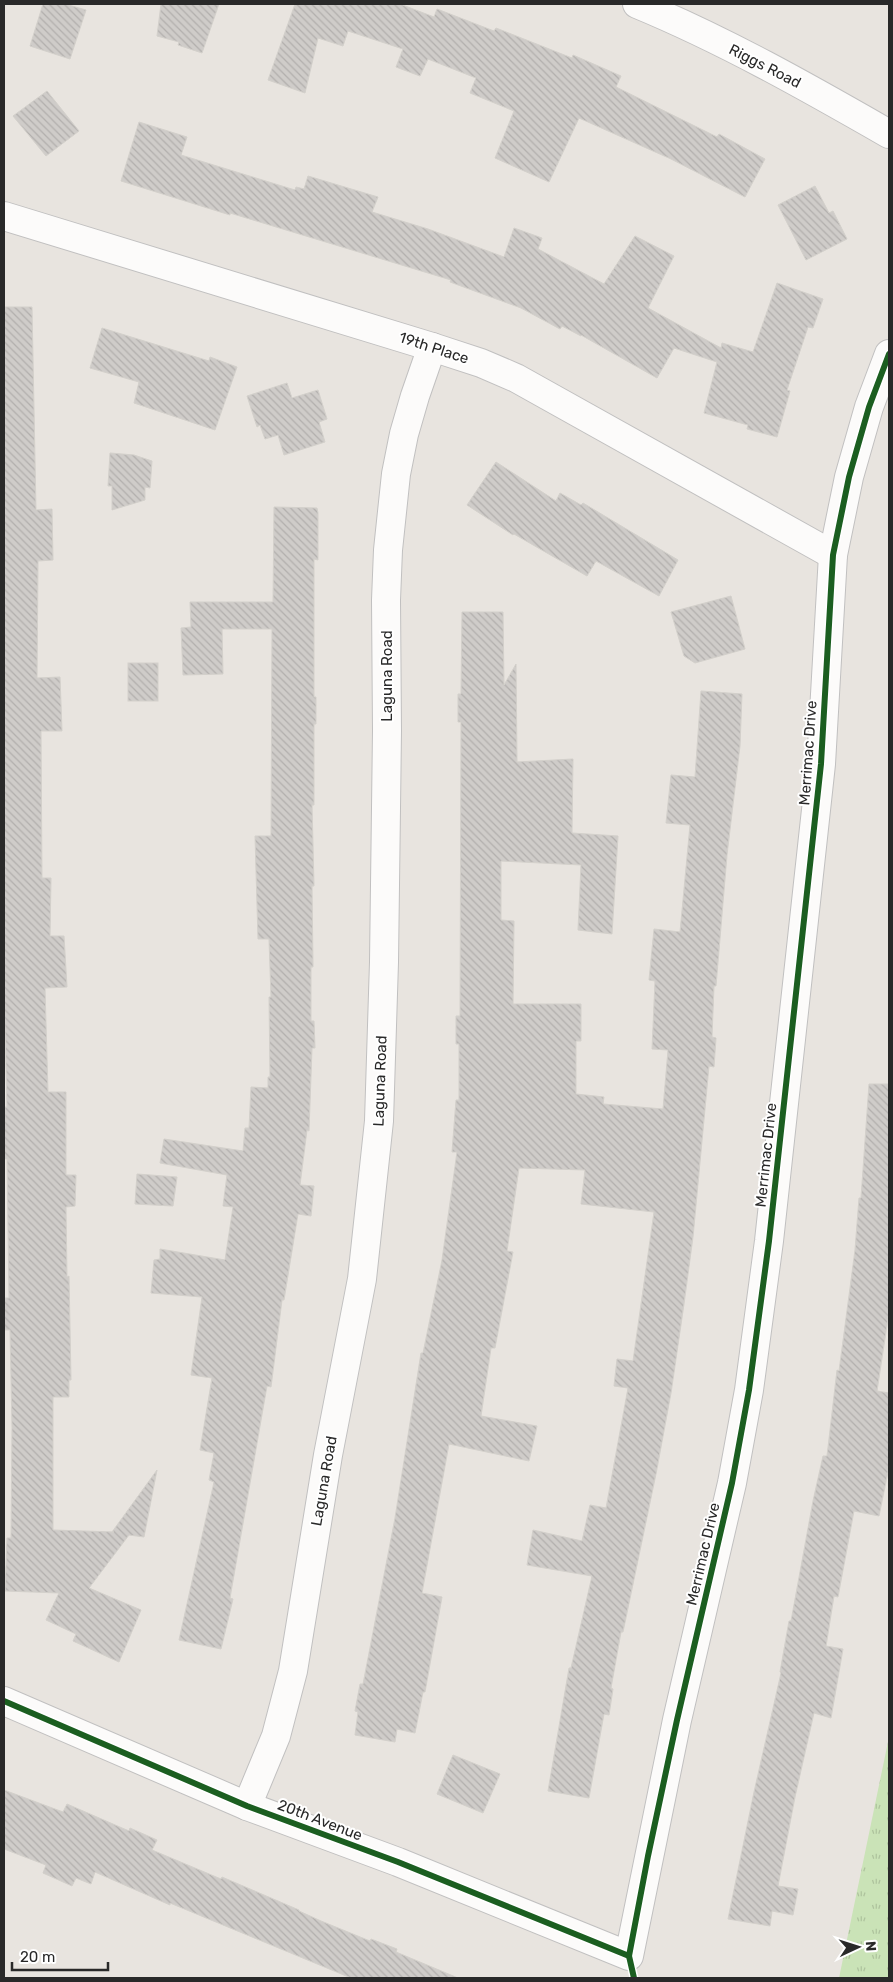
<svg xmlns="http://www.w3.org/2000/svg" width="893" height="1982" viewBox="0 0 893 1982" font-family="Rubik,sans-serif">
<defs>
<pattern id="park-tufts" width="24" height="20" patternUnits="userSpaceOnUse" patternTransform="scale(1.25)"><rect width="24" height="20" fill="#cae3b7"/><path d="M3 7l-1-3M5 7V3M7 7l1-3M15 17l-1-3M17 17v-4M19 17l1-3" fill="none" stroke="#aec39d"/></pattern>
<pattern id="building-back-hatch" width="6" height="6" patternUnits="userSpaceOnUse" patternTransform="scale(1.25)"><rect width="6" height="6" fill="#cfccc9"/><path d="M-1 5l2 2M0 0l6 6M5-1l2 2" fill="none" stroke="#b2afad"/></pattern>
</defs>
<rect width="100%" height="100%" fill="#e8e4df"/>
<path fill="url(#park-tufts)" d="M889,1737V1978H839Z"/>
<g fill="url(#building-back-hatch)" stroke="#d3d0cb">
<path d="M43,4H65L86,10L70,59L30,46Z"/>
<path d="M161,4H219L202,53L178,45L179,42L157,36Z"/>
<path d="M295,4H400L434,17L437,9L494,31L496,28L572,58L573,55L621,76L616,87L717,137L719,134L765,159L745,197L671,159L579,118L549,182L495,158L514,111L470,93L476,78L428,59L420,76L396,67L403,49L348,31L343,46L318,38L305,93L268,80Z"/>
<path d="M47,91L79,131L46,156L13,116Z"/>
<path d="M139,122L187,137L181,155L295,190L296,187L304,189L308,176L378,197L372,212L428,229L504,257L514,228L542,238L538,249L604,284L635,236L674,256L648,308L721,348L722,343L753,352L777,283L823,299L813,328L808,327L787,390L790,391L777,437L747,429L748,425L704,413L717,362L674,348L657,378L581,335V336L562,326L560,329L521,308L450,282L451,280L230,213V215L121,181Z"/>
<path d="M815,186L829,213L833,211L847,239L806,260L778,205Z"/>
<path d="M4,307H32L36,510L52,509L53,560L38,561L37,678L60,677L62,731H41L42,878H51L50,936H64L67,987L45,988L48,1092H66V1175H76L75,1206L66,1207L67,1277L69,1276L71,1380H69V1397H53V1530L114,1532H112L157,1470L144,1537L129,1535L89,1588L141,1610L119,1662L73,1641L76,1634L46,1620L59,1593L5,1591L7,1538H11L12,1427L10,1330H4V1298H9L7,1159H4L5,1107H7L4,994Z"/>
<path d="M102,328L209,361L210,357L237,367L215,430L134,403L139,382L90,368Z"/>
<path d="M287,383L292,398L318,390L327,419L319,422L325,442L284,455L278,435L265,439L260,425L257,427L247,396Z"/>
<path d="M110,453L134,455L152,461L150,488L145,487V500L112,510V486H108Z"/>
<path d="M496,462L556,501L560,493L581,505L583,503L678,560L659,596L596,561L587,576L514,534L513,535L467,505Z"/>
<path d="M274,507L317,508L318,513V560L314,559V697H316V724H314V805H312L314,886H312L313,967H311V1021H314L315,1048H312L309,1131L307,1130L300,1185L314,1186L311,1216L298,1214L284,1300H282L271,1387L267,1386L230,1598L233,1599L221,1649L179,1640L214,1482L209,1480L214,1453L200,1450L212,1378L191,1375L202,1297L151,1293L154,1260L160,1259V1249L225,1260L233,1207L223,1206L227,1175L160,1163L164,1139L243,1151L245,1128H249L251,1087L268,1088V1077H270L269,997H271L269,939H258L255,836H271L272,629H222L223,674L183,675L181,628L191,627L190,602H273Z"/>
<path d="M731,596L745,649L695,663L684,656L671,612Z"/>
<path d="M462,612H503L504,685L516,664L517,762L573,759L572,833L618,836L612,934L578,930L581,865L501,861V920L514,921L513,1004H581V1041H576V1094L604,1097L603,1104L663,1109L668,1050L652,1049L655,981L649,980L654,929L680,932L690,825L666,823L671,775L695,777L701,691L742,694L740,746L727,855L716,986H714L712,1037L716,1038L714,1067L709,1066L693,1237L684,1304L671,1393L656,1474L623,1632H621L611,1688L613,1689L609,1715L604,1714L589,1798L548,1791L569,1668H571L592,1576L527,1565L533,1530L582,1541L590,1505L606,1508L628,1388L614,1386L617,1359L633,1361L654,1212L581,1204L585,1170L519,1168L507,1251L513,1252L495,1348H491L481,1416L537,1426L529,1461L449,1444L422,1593L442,1597L425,1692H423L415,1733L397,1729L395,1742L355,1735L358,1712L355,1711L360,1684H363L395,1518L421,1353H423L442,1260L457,1152H452L456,1100H459V1044H456V1016H460L461,722H458V694H461Z"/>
<rect x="128" y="663" width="30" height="38"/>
<path d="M869,1084H889V1312L877,1391L889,1393V1467L879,1516L854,1511L838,1597L834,1596L826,1646L843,1649L831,1718L814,1713L795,1797L778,1886L798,1889L793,1915L772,1911L770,1926L728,1919L754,1792L781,1673L780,1672L789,1621H791L813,1501L823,1456H827L837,1370L839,1371L855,1250L859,1198H861Z"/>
<path d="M137,1174L177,1177L173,1206L135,1204Z"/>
<path d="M453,1755L500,1774L483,1813L437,1794Z"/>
<path d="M4,1790L63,1812L67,1804L129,1831L130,1828L157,1840L152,1850L221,1879L222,1877L299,1910V1911L321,1921L370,1941L371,1939L397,1949L396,1952L458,1978H351L170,1903V1905L95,1872L91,1884L76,1878L72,1886L43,1873L46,1865L4,1849Z"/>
</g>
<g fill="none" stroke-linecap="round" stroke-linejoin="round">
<defs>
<g id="minor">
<path d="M4,216L432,347L481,363L516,378L833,555"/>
<path d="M4,1701L247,1806L398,1862L629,1956L677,1720L732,1483L749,1390L769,1241L821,764L833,555L849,477L869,407L889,354"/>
<path d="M247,1806L276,1736L293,1671L328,1455L362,1279L379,1121L384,962L387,731L386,600L388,550L396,474L404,434L415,396L432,347"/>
</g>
<path id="secondary" d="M637,4C724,40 807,87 889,134"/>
</defs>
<use href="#minor" stroke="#c1c0c0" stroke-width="30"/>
<use href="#secondary" stroke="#c1c0c0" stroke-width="30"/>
<use href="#minor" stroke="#fcfbfa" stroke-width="28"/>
<use href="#secondary" stroke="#fcfbfa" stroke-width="28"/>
<defs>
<g id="cycleway">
<path d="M4,1701L247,1806L398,1862L629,1956"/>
<path d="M634,1978L629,1956L648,1856L677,1720L732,1483L749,1390L769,1241L821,764L833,555L849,477L869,407L889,354"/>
</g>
</defs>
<use href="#cycleway" stroke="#fff" stroke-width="9"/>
<use href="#cycleway" stroke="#1b5e20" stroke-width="6"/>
</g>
<g text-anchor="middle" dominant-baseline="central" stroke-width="4" stroke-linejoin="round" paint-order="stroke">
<g font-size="15" fill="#292929" stroke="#fff">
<text transform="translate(765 66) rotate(27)">Riggs Road</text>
<text transform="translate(434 348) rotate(18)">19th Place</text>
<text transform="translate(387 676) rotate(-90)">Laguna Road</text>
<text transform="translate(808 753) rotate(-86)">Merrimac Drive</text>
<text transform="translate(380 1081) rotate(-88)">Laguna Road</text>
<text transform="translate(766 1155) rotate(-84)">Merrimac Drive</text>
<text transform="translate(324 1481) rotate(-80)">Laguna Road</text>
<text transform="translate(703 1554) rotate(-77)">Merrimac Drive</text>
<text transform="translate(320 1820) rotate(21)">20th Avenue</text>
</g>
</g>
<rect width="893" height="1982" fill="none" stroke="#292929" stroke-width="10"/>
<g transform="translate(858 1947) rotate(86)" stroke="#ffffff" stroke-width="4" paint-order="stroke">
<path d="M0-4L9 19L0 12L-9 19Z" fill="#292929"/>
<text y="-8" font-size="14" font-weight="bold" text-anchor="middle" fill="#292929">N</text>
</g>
<path d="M12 1962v8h96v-8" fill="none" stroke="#292929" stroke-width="2.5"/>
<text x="20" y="1962" font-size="15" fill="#292929" stroke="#ffffff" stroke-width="4" paint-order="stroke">20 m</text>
</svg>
